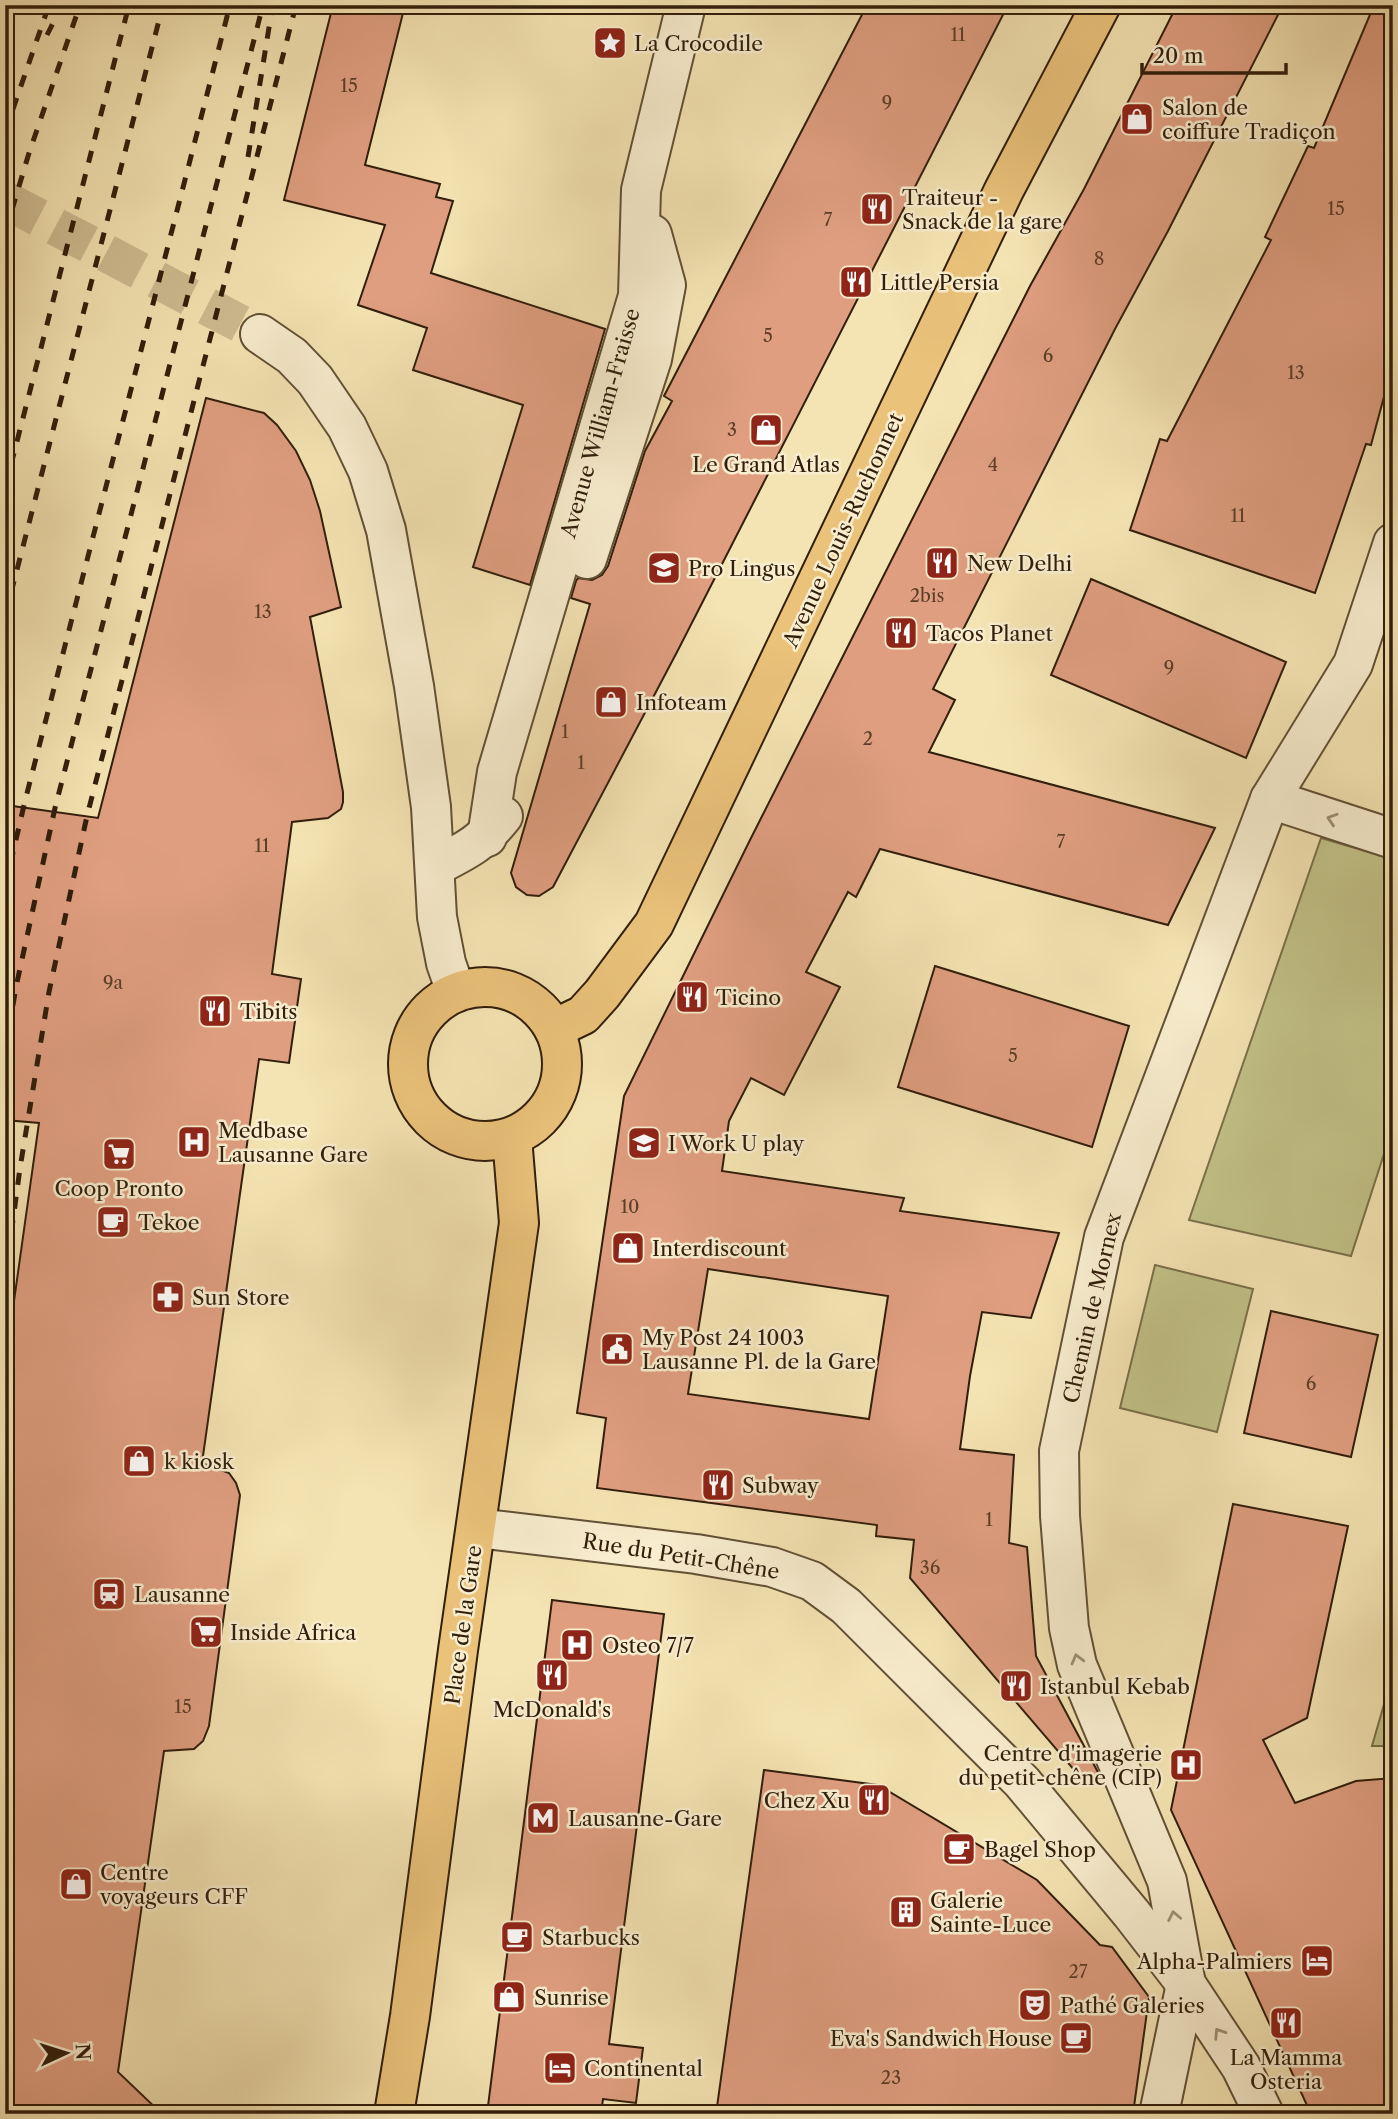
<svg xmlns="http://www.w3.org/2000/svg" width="1398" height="2119" viewBox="0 0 1398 2119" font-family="'Libre Caslon Text',serif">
<rect width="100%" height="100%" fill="#f5e4b3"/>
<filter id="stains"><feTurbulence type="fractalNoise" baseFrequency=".00286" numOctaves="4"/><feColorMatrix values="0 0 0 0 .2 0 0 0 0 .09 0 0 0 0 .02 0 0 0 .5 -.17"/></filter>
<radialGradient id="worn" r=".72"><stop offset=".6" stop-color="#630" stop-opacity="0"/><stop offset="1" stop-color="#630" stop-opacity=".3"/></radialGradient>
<g fill="#c2c288" stroke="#7a704a" stroke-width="2">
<path d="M1321,838L1393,859V1126L1351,1256L1189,1220Z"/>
<path d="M1155,1265L1253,1289L1217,1432L1120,1408Z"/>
<path d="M1393,1673V1746H1372Z"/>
</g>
<g fill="#df9e80" stroke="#311e0b" stroke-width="2" fill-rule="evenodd">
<path d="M333,5H405L365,165L440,184L436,197L453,201L431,273L605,329L530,585L473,567L523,405L413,370L427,328L358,305L385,225L284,200Z"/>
<path d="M867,5H1008L677,652L553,887L539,896L527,895L516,887L511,873L590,604L571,598L576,581L578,578L592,580L602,575L608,566L645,451L672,401L664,396Z"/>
<path d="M1177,5H1283L1168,231L1115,329L933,689L955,700L929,752L1215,828L1168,925L880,849L856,897L848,892L806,972L840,987L784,1095L751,1078L729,1121L722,1171L904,1198L900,1211L1059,1233L1031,1318L982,1312L970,1376L960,1449L1014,1455L1009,1543L1027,1547L1036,1656L1100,1776L1087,1785L910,1578L914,1540L876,1536L877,1525L597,1488L606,1418L577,1413L624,1096L749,842L981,383L1030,286L1084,189ZM708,1269L888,1296L869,1419L688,1394Z"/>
<path d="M1374,5H1393V363L1371,445L1366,444L1315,593L1130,530L1160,439L1167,441L1271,240L1265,237L1308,146L1314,148Z"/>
<path d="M206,398L264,413L277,425L296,451L310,480L320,511L341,607L310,617L343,792V802L341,809L328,818L292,822L272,974L301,979L289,1063L259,1059L202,1463L229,1473L236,1483L240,1495L209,1726L203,1741L194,1749L164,1751L118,2072L162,2114H5V1365L39,1123L5,1120V805L98,818Z"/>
<path d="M1091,579L1286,662L1246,758L1051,675Z"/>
<path d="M935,966L1129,1026L1092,1147L898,1087Z"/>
<path d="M1271,1311L1378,1335L1351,1457L1244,1433Z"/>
<path d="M1233,1504L1348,1526L1307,1718L1263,1740L1295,1803L1356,1781L1393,1778V2114H1311L1171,1810Z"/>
<path d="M552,1600L664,1614L609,2044L643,2048L636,2103L603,2099L601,2114H487Z"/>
<path d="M764,1770L878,1785L1037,1880L1100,1945L1112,1947L1149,1997L1133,2114H716Z"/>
</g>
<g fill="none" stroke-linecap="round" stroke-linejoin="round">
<path stroke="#cebc91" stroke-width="38" stroke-dasharray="38 19" stroke-linecap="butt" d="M5,200L260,334"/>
<defs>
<g id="minor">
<path d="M260,334L292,356L315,380L347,427L368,471L386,530L414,686L431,807L437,917L446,963L456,992"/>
<path d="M587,559L652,359L666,285L652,234"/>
<path d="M1270,799L1393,839"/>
<path d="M487,837L497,772L638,296L641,190L686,5"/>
<path d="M436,866C467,850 481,844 503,816"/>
<path d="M477,1528L696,1554L772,1567L812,1581L846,1606L1022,1782L1131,1913L1186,1984L1241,2067L1264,2114"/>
<path d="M1159,2114L1186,1984L1167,1881L1077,1665L1069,1628L1060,1516L1059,1451L1104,1237L1270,799L1353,664L1393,543"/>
</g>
<g id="major">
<circle cx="485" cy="1064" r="77"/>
<path d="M554,1029L583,1015L602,994L654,924L1004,190L1101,5"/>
<path d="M394,2114L410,2016L458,1650L519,1223L512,1137"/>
</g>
</defs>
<use href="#minor" stroke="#625035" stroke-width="42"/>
<use href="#major" stroke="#311e0b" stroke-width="42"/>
<use href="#minor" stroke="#f8edce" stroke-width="38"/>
<use href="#major" stroke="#eac27a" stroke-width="38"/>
<g stroke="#311e0b" stroke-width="5" stroke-dasharray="12 12" stroke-linecap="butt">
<path d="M47,35L62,5"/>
<path d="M5,132L49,5"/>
<path d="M248,157L272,9"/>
<path d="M5,233L29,153L80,5"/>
<path d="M5,488L129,5"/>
<path d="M5,616L163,5"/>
<path d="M5,887L25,801L230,5"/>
<path d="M5,1053L16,987L55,808L263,5"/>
<path d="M5,1280L20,1168L49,992L87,816L296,5"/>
</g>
</g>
<defs><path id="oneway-chevron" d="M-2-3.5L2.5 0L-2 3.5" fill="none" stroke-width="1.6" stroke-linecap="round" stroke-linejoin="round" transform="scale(1.75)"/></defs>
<g stroke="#9e9076">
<use href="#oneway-chevron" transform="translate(1332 819) rotate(-162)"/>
<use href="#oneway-chevron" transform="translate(1077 1659) rotate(-105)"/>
<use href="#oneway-chevron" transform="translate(1174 1916) rotate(-101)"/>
<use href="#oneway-chevron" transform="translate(1219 2033) rotate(-123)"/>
</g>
<defs>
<symbol id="sight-square" viewBox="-11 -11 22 22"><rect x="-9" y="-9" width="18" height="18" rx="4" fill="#8f2418" stroke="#f8edce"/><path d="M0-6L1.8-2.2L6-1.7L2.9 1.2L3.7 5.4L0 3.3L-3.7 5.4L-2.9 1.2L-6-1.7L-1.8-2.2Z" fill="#fff"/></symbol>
<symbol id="shop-square" viewBox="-11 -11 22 22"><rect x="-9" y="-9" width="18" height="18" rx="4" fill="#8f2418" stroke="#f8edce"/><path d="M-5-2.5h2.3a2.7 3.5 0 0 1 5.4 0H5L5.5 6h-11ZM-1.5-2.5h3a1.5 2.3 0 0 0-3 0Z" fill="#fff"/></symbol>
<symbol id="restaurant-square" viewBox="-11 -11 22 22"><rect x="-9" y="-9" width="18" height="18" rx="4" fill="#8f2418" stroke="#f8edce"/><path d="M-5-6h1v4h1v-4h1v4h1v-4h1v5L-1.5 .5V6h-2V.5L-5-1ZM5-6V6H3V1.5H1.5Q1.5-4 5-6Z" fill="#fff"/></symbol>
<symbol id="school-square" viewBox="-11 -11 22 22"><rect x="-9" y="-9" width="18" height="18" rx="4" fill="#8f2418" stroke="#f8edce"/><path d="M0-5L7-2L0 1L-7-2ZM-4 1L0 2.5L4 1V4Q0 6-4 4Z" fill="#fff"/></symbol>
<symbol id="hospital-square" viewBox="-11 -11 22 22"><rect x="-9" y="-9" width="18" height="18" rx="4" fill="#8f2418" stroke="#f8edce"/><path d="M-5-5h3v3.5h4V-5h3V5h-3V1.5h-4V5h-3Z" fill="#fff"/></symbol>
<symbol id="supermarket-square" viewBox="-11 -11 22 22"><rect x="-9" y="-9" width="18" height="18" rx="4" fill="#8f2418" stroke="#f8edce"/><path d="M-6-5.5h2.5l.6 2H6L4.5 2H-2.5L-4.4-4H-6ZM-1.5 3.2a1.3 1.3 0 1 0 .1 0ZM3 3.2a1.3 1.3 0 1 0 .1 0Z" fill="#fff"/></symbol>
<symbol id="cafe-square" viewBox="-11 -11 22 22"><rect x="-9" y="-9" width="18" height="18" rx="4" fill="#8f2418" stroke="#f8edce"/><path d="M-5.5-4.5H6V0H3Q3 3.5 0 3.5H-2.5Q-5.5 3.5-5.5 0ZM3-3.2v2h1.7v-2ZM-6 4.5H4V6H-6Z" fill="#fff"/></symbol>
<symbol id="pharmacy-square" viewBox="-11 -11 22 22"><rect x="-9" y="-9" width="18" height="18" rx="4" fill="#8f2418" stroke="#f8edce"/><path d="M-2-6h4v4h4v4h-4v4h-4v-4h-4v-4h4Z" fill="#fff"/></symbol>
<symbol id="civic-square" viewBox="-11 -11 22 22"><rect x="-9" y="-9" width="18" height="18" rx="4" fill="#8f2418" stroke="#f8edce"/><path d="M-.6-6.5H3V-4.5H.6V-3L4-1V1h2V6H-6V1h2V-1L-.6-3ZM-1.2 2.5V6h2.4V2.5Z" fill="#fff"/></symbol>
<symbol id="station-square" viewBox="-11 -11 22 22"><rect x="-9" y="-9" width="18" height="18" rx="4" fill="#8f2418" stroke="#f8edce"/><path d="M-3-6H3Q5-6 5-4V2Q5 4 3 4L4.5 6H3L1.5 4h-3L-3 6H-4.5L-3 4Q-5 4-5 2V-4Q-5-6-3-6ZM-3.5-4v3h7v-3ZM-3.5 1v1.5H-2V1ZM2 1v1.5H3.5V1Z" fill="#fff"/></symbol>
<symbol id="metro-square" viewBox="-11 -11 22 22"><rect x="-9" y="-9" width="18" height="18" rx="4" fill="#8f2418" stroke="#f8edce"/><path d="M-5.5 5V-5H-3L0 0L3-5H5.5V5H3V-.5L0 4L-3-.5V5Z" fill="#fff"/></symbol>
<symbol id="building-square" viewBox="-11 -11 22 22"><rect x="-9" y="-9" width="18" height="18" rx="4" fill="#8f2418" stroke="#f8edce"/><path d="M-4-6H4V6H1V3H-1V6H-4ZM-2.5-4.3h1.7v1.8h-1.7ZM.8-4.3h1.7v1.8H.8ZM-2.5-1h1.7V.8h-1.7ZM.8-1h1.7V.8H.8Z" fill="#fff"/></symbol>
<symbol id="hotel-square" viewBox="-11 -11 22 22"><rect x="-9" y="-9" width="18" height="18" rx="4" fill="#8f2418" stroke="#f8edce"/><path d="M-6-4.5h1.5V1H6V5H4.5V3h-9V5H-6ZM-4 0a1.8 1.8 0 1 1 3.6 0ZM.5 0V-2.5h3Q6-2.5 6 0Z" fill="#fff"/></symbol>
<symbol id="theatre-square" viewBox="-11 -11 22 22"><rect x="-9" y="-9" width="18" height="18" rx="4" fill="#8f2418" stroke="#f8edce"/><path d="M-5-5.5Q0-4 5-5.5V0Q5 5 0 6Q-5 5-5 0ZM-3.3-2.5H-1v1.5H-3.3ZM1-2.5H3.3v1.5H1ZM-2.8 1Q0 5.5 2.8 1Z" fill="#fff"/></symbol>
</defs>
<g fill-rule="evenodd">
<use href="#sight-square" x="591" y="24" width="38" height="38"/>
<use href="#shop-square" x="1118" y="100" width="38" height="38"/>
<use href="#restaurant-square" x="858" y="190" width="38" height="38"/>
<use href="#restaurant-square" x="837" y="263" width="38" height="38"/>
<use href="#shop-square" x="747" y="411" width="38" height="38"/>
<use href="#restaurant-square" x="923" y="544" width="38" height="38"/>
<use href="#school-square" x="645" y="549" width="38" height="38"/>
<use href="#restaurant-square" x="882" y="614" width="38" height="38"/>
<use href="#shop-square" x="592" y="683" width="38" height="38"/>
<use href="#restaurant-square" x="673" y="978" width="38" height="38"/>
<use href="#restaurant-square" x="196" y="992" width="38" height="38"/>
<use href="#hospital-square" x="175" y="1123" width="38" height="38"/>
<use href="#school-square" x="625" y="1124" width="38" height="38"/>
<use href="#supermarket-square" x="100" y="1135" width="38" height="38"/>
<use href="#cafe-square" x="94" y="1203" width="38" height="38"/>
<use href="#shop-square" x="609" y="1229" width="38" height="38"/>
<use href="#pharmacy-square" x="149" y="1278" width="38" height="38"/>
<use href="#civic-square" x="598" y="1330" width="38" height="38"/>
<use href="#shop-square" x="120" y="1442" width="38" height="38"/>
<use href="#restaurant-square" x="699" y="1466" width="38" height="38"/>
<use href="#station-square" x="90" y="1575" width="38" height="38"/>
<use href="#supermarket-square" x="187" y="1613" width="38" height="38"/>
<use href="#hospital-square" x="558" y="1626" width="38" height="38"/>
<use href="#restaurant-square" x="533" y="1656" width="38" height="38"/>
<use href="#restaurant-square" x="997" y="1667" width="38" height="38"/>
<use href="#hospital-square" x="1167" y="1746" width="38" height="38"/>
<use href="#restaurant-square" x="855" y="1781" width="38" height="38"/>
<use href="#metro-square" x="524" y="1799" width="38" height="38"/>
<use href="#cafe-square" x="940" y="1830" width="38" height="38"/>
<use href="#shop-square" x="57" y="1865" width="38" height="38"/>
<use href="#building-square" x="887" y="1893" width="38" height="38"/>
<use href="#cafe-square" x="498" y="1918" width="38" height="38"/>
<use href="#hotel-square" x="1298" y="1942" width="38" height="38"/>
<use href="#shop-square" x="490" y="1978" width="38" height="38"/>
<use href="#theatre-square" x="1016" y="1986" width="38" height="38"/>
<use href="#restaurant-square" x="1267" y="2004" width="38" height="38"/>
<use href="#cafe-square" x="1057" y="2019" width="38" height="38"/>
<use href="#hotel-square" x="541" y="2049" width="38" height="38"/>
</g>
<g text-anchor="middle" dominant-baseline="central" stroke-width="5" stroke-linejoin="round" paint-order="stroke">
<g font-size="18" fill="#5c3e28">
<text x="958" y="35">11</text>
<text x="349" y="86">15</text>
<text x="887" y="103">9</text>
<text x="1336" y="209">15</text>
<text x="828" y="220">7</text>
<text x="1099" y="259">8</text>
<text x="768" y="336">5</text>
<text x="1048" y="356">6</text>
<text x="1296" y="373">13</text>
<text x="732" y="430">3</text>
<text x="993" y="465">4</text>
<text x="1238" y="516">11</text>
<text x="927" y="596">2bis</text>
<text x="263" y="612">13</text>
<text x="1169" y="668">9</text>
<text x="565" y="732">1</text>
<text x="868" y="739">2</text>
<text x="581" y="763">1</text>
<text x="1061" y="842">7</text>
<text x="262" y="846">11</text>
<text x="113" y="983">9a</text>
<text x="1013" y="1056">5</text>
<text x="630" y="1207">10</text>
<text x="1311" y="1384">6</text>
<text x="989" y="1520">1</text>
<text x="930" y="1568">36</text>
<text x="183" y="1707">15</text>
<text x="1078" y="1972">27</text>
<text x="891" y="2078">23</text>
</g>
<g font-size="21" fill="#311e0b" stroke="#f8edce" text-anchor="start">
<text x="634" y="43">La Crocodile</text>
<text x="1162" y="107">Salon de<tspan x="1162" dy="24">coiffure Tradiçon</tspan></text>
<text x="902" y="197">Traiteur -<tspan x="902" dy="24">Snack de la gare</tspan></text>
<text x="880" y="282">Little Persia</text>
<text x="766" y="464" text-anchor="middle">Le Grand Atlas</text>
<text x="967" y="563">New Delhi</text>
<text x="688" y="568">Pro Lingus</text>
<text x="926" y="633">Tacos Planet</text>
<text x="636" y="702">Infoteam</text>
<text x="716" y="997">Ticino</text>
<text x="240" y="1011">Tibits</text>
<text x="218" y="1130">Medbase<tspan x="218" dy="24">Lausanne Gare</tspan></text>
<text x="668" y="1143">I Work U play</text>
<text x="119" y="1188" text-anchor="middle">Coop Pronto</text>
<text x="138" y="1222">Tekoe</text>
<text x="652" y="1248">Interdiscount</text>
<text x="192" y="1297">Sun Store</text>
<text x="642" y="1337">My Post 24 1003<tspan x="642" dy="24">Lausanne Pl. de la Gare</tspan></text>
<text x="164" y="1461">k kiosk</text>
<text x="742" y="1485">Subway</text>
<text x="134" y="1594">Lausanne</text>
<text x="230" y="1632">Inside Africa</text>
<text x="602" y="1645">Osteo 7/7</text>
<text x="1040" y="1686">Istanbul Kebab</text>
<text x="552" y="1709" text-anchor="middle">McDonald's</text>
<text x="1162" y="1753" text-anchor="end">Centre d'imagerie<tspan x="1162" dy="24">du petit-chêne (CIP)</tspan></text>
<text x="850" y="1800" text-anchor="end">Chez Xu</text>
<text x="568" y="1818">Lausanne-Gare</text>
<text x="984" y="1849">Bagel Shop</text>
<text x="100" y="1872">Centre<tspan x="100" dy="24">voyageurs CFF</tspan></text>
<text x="930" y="1900">Galerie<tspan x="930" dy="24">Sainte-Luce</tspan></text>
<text x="542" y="1937">Starbucks</text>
<text x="1292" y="1961" text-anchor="end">Alpha-Palmiers</text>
<text x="534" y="1997">Sunrise</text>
<text x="1060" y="2005">Pathé Galeries</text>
<text x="1052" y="2038" text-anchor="end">Eva's Sandwich House</text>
<text x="1286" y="2057" text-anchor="middle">La Mamma<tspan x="1286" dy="24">Osteria</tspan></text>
<text x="584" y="2068">Continental</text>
</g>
<g font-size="21" fill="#311e0b" stroke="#f8edce">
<text transform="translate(600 423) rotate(-74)">Avenue William-Fraisse</text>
<text transform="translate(843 530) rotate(-65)">Avenue Louis-Ruchonnet</text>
<text transform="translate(1092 1308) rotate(-77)">Chemin de Mornex</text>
<text transform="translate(681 1556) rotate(9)">Rue du Petit-Chêne</text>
<text transform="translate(463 1625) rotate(-82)">Place de la Gare</text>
</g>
</g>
<rect width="1398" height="2119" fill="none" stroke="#f5e4b3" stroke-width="28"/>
<rect x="7" y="7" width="1384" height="2105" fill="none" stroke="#311e0b" stroke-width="3.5"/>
<rect x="14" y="14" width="1370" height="2091" fill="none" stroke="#311e0b" stroke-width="2"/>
<g transform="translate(66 2053) rotate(86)" stroke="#f8edce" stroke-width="5" paint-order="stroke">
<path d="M0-5L12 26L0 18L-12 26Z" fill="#311e0b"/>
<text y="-10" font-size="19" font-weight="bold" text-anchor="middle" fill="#311e0b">N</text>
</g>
<path d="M1142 63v10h144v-10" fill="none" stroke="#311e0b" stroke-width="3.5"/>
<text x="1153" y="63" font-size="21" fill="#311e0b" stroke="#f8edce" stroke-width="5" paint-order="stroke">20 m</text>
<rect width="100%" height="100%" filter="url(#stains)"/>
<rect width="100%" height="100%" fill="url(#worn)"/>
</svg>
